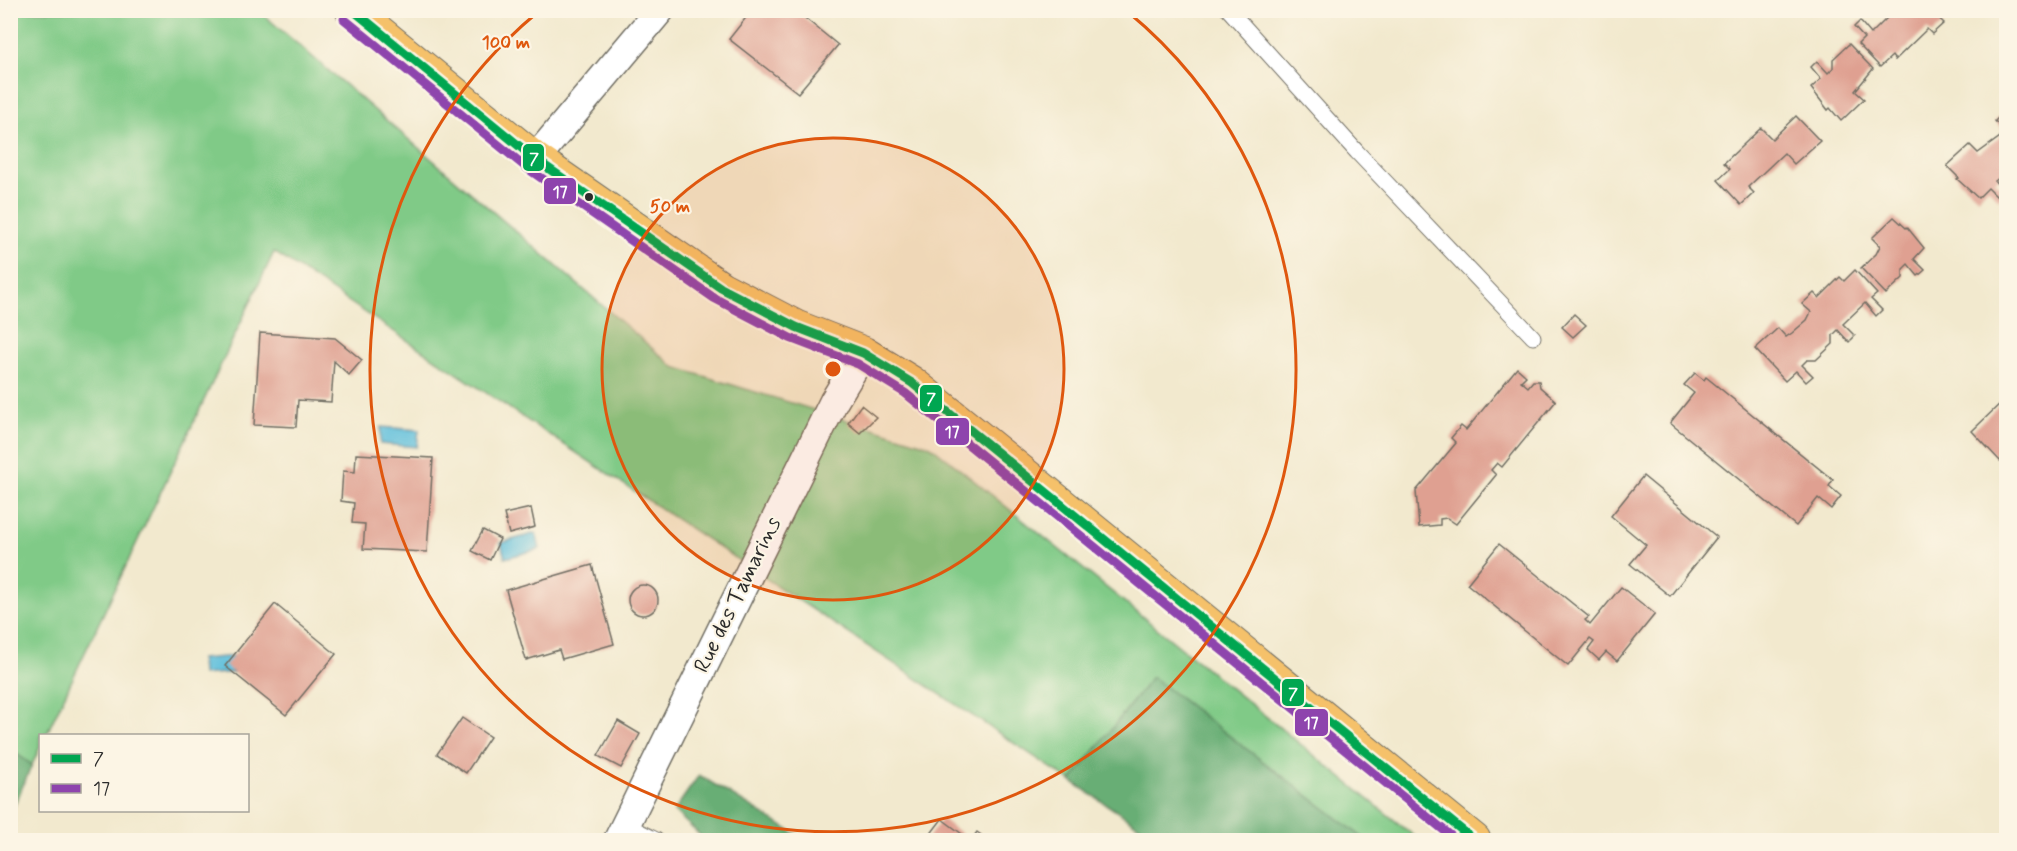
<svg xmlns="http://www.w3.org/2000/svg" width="2017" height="851" viewBox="0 0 2017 851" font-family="Mynerve,sans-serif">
<rect width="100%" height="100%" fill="#fcf5e5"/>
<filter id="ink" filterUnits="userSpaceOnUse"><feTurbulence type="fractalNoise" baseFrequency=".0167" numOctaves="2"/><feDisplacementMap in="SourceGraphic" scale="12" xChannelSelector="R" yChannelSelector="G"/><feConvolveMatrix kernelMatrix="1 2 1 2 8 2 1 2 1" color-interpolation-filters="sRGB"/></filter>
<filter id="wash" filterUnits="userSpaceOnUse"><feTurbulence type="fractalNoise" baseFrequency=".008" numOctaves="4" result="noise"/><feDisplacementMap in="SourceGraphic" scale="24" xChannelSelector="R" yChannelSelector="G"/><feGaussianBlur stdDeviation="1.35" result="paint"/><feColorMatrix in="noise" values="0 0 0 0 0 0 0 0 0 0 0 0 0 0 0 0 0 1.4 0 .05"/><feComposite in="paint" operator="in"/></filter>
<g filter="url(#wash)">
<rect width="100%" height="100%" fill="#f2e9ce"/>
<path fill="#80ca87" stroke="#567a59" stroke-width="1.5" d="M11,11H259L674,367L931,446L1419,840H1366L1152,677L1071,781L274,252L46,735L40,736V747L32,765L11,750Z"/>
<g fill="#68ae74" stroke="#4a6c50" stroke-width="1.5">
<path d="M1152,677L1366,840H1160L1071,781Z"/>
<path d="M11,750L32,765L11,813Z"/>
<path d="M699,775L805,840H705L674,811Z"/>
</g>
<g fill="#5ebfdc" stroke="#447584" stroke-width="1.5">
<path d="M381,427L419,430L417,447L380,444Z"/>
<path d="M536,533L540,549L505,558L501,543Z"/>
<path d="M235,656L237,672L202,675L201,659Z"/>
</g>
<g id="blocks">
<g fill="#dfa091">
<path d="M752,10H795L838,45L798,93L729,39Z"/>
<path d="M1895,10H1939L1935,15L1944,23L1932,34L1927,29L1895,60L1892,56L1880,67L1858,44L1864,38L1854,27L1860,21L1871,34Z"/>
<path d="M1849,44L1873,69L1855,91L1864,99L1841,121L1830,108L1828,110L1811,88L1821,79L1811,67L1817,61L1828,73L1833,68V59Z"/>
<path d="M2006,110V178L2000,177L1995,181L2005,193L1999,199L1988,188L1978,198L1957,179L1959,178L1947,166L1970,145L1978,153L2000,137L2003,130L1995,121Z"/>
<path d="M1796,116L1820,141L1794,164L1784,153L1748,187L1754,193L1741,205L1718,180L1730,169L1724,163L1761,128L1772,139Z"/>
<path d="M1894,217L1906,228L1907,227L1924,248L1914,259L1925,270L1918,276L1908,264L1903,269V278L1886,294L1861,268L1876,254L1880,246L1872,238Z"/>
<path d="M1855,270L1877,294L1871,299L1882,310L1876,316L1865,303L1843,324L1855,336L1849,342L1838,330L1833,335V344L1816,360H1807L1802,365L1813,376L1806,382L1796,371L1785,381L1755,349L1778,328L1786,337L1792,333L1807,320L1811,312L1802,304L1814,293L1819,298L1840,277L1844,281Z"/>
<path d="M1574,314L1586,325L1573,337L1562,327Z"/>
<path d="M260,333L335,338L362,360L349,375L334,361L331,402L298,400L296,427L254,425Z"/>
<path d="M1517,368L1526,376L1521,381L1528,387L1533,381H1539L1540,387L1556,401L1502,467L1497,463L1491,470L1496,475L1456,524L1447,518L1440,519V525L1419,527L1416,491L1456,443L1451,438L1461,426L1466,430Z"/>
<path d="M1695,373L1704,380L1706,377L1833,480L1829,486L1841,496L1831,509L1818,498L1796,526L1670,423L1694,393L1684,385Z"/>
<path d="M2006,398V455L2000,461L1972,431Z"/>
<path d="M861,405L876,417L860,433L848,423Z"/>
<path d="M356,454L433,458L427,552L363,549L365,524L352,523L354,503L341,501L343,471L355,472Z"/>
<path d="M1643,476L1717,537L1670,596L1630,564L1646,545L1611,516Z"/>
<path d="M531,508L535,527L509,534L504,514Z"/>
<path d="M483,530L500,539L490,560L472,551Z"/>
<path d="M1499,544L1589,617L1585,620L1590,625L1621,587L1655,614L1617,661L1606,652L1599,660L1588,650L1594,642L1590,639L1568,666L1467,584Z"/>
<path d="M592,565L614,644L562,659L559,650L526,660L506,590Z"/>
<circle cx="643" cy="600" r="15"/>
<path d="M275,604L336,654L286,715L225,666Z"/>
<path d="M462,718L490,737L466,773L437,754Z"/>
<path d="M618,721L640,734L621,768L598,756Z"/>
<path d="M942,819L970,840H926Z"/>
<path d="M977,832L988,840H971Z"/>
</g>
</g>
</g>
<g filter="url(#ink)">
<use href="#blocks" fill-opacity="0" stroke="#716e64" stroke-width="1.5"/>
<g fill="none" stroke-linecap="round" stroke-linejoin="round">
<defs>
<g id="service">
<path d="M1229,10L1357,152L1533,337"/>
<path d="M626,825L656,840"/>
</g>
<g id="minor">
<path d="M535,159L660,10"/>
<path d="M618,840L834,401L863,353"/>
</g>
<path id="primary" d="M352,10L535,159L721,288L796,327L863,353L912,383L1474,840"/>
</defs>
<use href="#service" stroke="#716e64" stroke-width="17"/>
<use href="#minor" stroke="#716e64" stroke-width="31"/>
<use href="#primary" stroke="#716e64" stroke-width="35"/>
<use href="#service" stroke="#fff" stroke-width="15"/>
<use href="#minor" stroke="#fff" stroke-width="28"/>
<use href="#primary" stroke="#f5c16b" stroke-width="33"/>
<defs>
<path id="bus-1" d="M353,10L535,159L721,288L796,327L863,353L912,383L1474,840"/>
<path id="bus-2" d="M344,19L527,168L714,298L790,338L858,364L905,393L1456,840"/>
</defs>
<use href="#bus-1" stroke="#fcf5e5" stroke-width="14"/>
<use href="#bus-2" stroke="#fcf5e5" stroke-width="14"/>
<use href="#bus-1" stroke="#00a651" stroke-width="9"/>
<use href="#bus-2" stroke="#8e44ad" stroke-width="9"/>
</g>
</g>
<circle cx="833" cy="369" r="231" fill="#df570e" fill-opacity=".12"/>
<g fill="none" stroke="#df570e" stroke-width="3">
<circle cx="833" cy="369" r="231"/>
<path d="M1128 12A463 463 0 1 1 538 12"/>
</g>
<circle fill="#2b2b2b" stroke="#fcf5e5" stroke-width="2" cx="589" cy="197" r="5"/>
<g text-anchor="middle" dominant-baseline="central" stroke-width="4.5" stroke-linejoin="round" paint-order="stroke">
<g font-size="22" fill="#2b2b2b" stroke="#fcf5e5">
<text transform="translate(738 595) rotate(-64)">Rue des Tamarins</text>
</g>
</g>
<circle cx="833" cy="369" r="9" fill="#df570e" stroke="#fcf5e5" stroke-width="3"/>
<g font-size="18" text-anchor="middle" font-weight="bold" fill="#df570e" stroke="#fcf5e5" stroke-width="4.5" stroke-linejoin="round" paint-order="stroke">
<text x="506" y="48">100 m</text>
<text x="670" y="212">50 m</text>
</g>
<g stroke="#fcf5e5" stroke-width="2">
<rect x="522" y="143" width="23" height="29" rx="6" fill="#00a651"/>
<rect x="543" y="177" width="34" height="28" rx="6" fill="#8e44ad"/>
<rect x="919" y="384" width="24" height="29" rx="6" fill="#00a651"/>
<rect x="935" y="417" width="35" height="29" rx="6" fill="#8e44ad"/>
<rect x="1281" y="678" width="24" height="29" rx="6" fill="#00a651"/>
<rect x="1294" y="708" width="35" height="29" rx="6" fill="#8e44ad"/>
</g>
<g font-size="16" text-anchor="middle" font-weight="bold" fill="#fff">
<text x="534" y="164">7</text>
<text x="560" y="197">17</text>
<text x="931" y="404">7</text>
<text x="952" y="437">17</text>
<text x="1293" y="699">7</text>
<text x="1311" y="728">17</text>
</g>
<rect width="2017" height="851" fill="none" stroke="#fcf5e5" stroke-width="36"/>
<rect x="39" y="734" width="210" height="78" fill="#fcf5e5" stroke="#a8a49b" stroke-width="1.5"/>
<rect x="51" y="754" width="30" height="9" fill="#00a651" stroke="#a8a49b" stroke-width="1.5"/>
<text x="93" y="764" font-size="18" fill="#2b2b2b">7</text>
<rect x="51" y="784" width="30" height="9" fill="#8e44ad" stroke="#a8a49b" stroke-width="1.5"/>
<text x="93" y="794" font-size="18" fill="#2b2b2b">17</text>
</svg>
